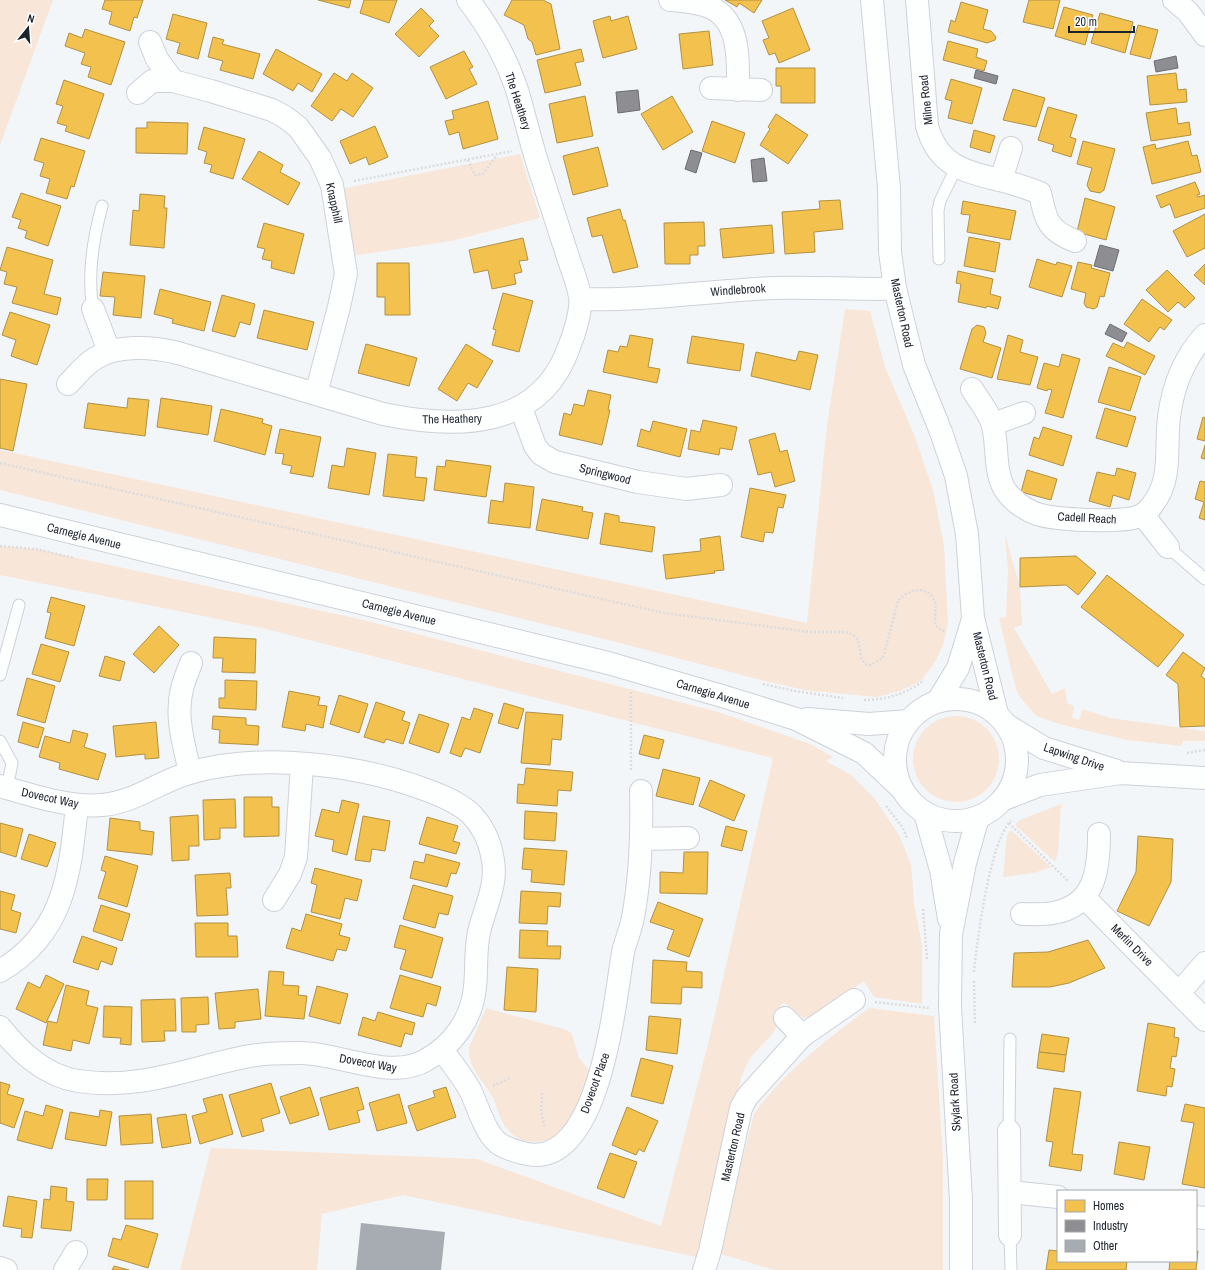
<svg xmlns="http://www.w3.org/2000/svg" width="1205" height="1270" viewBox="0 0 1205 1270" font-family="'Archivo Narrow',sans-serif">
<rect width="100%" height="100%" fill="#f3f6f9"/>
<g fill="#f8e6d8">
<path d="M0,0H53L0,145Z"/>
<path d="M520,154L540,218L451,241L352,256L340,189Z"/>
<path d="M845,309L870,311L885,367L915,437L933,490L944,545L948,623L943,645L935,662L924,677L917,683L900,691L877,697L804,690L757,679L616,642L0,490V450L807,623L827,425Z"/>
<path d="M1005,534L1020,587L1022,625L1014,628L1052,694L1065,688L1067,703L1074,706L1072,718L1079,720L1083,709L1110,718L1205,731V741H1183L1181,746L1127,740L1059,724L1036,716L1020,697L1016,689L999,618L1006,617L1008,570Z"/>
<path d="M0,546L36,549L363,620L718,712L810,744L833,757L826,761L851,775L875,799L899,835L911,864L914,903L922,945V1004L874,997L864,981L812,1017L803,1018L784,1002L773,1013L778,1024L773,1033L749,1059L741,1078L701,1258L403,1195L322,1214L317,1270H180L211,1148L477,1159L661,1226L710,1036L773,758L262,628L0,575Z"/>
<circle cx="956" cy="759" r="43"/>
<path d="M1061,804L1058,853L1055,862L1015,825L1020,820Z"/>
<path d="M1011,830L1051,867L1034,873L1003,877L1007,835Z"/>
<path d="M486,1008L567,1030L572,1034L579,1058L590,1071C586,1086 577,1113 568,1125C554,1143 526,1149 509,1131C499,1121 498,1107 492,1096C483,1081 467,1066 469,1048Z"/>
<path d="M869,1008L934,1016L943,1159V1270H774L718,1253L754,1114C782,1073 830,1037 869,1008Z"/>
</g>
<g fill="#f2c14e" stroke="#b19144">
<path d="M105,0H143L137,18L134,17L130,31L109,24L112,12L102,9Z"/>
<path d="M318,0H351L349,8Z"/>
<path d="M364,0H397L389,23L360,13Z"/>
<path d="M512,0H543L551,4L560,49L536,55L532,42L528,39L524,25L504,15Z"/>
<path d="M725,0H762L754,13L739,3L737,7Z"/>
<path d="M1029,0H1060L1053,29L1023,22Z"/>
<path d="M961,2L988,10L983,29L991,31L996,37L995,40L987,43L948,32L951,20L955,22Z"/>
<path d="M1064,7L1093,15L1085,45L1055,36Z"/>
<path d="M421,8L434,21L429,26L439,36L419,57L395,34Z"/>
<path d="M793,8L810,50L779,63L775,53L769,55L763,40L769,38L762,21Z"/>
<path d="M1100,13L1133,22L1125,53L1091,43Z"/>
<path d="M173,14L207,23L198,59L177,53L180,43L166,39Z"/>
<path d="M610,16L611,21L628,16L637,49L603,58L593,21Z"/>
<path d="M1138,25L1158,30L1150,59L1130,54Z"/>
<path d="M85,29L125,42L111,85L88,77L91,67L81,64L85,53L65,46L69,33L82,38Z"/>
<path d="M709,31L713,65L683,69L679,34Z"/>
<path d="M213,37L224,40L222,44L260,54L253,79L220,70L223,61L208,57Z"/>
<path d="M948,41L978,49L976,57L987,61L984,71L943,60Z"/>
<path d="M276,49L322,74L312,92L298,83L293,91L263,74Z"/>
<path d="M581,49L584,61L575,63L581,85L545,93L537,60Z"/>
<path d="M464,51L473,67L469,69L477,84L446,99L430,67Z"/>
<path d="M776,68H815V103H781V86H776Z"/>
<path d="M334,73L347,81L352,73L373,88L353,117L341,109L332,121L311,106Z"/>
<path d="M1176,73L1178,90L1186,89L1187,102L1150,105L1147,76Z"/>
<path d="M951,79L982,88L972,124L948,118L952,101L945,99Z"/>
<path d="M64,80L104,94L89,139L65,131L67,126L57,123L63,106L56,104Z"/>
<path d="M1013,89L1045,98L1036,127L1003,120Z"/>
<path d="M585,96L593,136L557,143L549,104Z"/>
<path d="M672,96L693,132L663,150L641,114Z"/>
<path d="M488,101L498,139L463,149L459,132L449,135L445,121L454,119L452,111Z"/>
<path d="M1048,107L1077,115L1070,137L1076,139L1071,157L1052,151L1054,145L1038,140Z"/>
<path d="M1176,108L1178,124L1189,122L1191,135L1151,141L1146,113Z"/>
<path d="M776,114L808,135L788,164L760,145L770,129L768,127Z"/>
<path d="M712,121L745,133L735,163L702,151Z"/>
<path d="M147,122L188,123L187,154L136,153V128H147Z"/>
<path d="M375,126L388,157L369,165L366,157L350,164L340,141Z"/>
<path d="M204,127L245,139L233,179L210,172L212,165L204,163L207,152L198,149Z"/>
<path d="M974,130L995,136L990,153L970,147Z"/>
<path d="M41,138L85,151L74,187L71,186L67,199L46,193L50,179L40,176L44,163L34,160Z"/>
<path d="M1083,141L1115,149L1104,190L1100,193L1090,191L1087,185L1092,168L1077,164Z"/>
<path d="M1188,141L1192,156L1197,155L1201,172L1152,184L1143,147L1155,144L1156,149Z"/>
<path d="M598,147L608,186L573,195L563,156Z"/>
<path d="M259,151L283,165L280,172L300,183L288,205L242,179Z"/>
<path d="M1195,182L1200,194L1197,195L1198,197L1205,195V208L1175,218L1170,204L1161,208L1156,196Z"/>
<path d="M21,193L61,206L48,246L25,238L27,231L18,228L21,220L12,217Z"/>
<path d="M140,194L165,196L164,208H167L164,248L130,245L133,210L139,211Z"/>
<path d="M1085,198L1115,207L1106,240L1077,232Z"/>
<path d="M840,200L843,229L814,232L815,252L785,254L782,212L820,209L819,201Z"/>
<path d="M963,201L1016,211L1010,240L967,232L970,215L961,214Z"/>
<path d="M620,209L623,220H625L638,267L613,273L602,235L592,237L587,218Z"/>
<path d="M1205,214V248L1187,257L1173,231Z"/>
<path d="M704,222L705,246H698V255H690V264H665L664,223Z"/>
<path d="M264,223L304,234L294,274L271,268L272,261L262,259L265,249L257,247Z"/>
<path d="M772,225L774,253L723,258L720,229Z"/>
<path d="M969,237L1000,243L995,272L964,266Z"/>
<path d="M523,238L528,260L519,261L522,272L514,274L516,284L492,289L488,270L474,273L469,250Z"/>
<path d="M7,247L53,260L44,294L61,298L57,315L12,303L17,287L4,284L7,272L0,270Z"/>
<path d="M1037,259L1056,265L1057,262L1072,266L1062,297L1029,287Z"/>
<path d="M1078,262L1092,265L1091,268L1110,273L1104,297L1100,296L1097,307L1094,309L1086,307L1084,303L1086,293L1071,289Z"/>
<path d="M377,263H409L410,315H385V297H377Z"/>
<path d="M1205,264V285L1194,275Z"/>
<path d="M1167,270L1195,298L1185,308L1178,302L1168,312L1146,290Z"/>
<path d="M958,271L993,279L990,294L1001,297L998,309L987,306L986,308L958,302L961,284L956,283Z"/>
<path d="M103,272L145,276L141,318L113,315L115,297L100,296Z"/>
<path d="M160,289L211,302L204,331L172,323L173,319L154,314Z"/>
<path d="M503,293L533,301L519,352L492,345L496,330L493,329Z"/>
<path d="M222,295L255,304L250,325L240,322L235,337L212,331Z"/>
<path d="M1142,299L1172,320L1164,330L1160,327L1149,342L1124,324Z"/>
<path d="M264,310L314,322L307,350L257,338Z"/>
<path d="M10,312L50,325L37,365L11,356L16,340L2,335Z"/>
<path d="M977,325L984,327L986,333L983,342L1001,348L992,378L960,369L972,329Z"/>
<path d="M630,335L653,339L648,367L660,369L657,383L603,372L608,350L618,352L620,346L627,347Z"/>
<path d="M1008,335L1023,340L1020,352L1038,357L1030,385L997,379Z"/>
<path d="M692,336L744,344L740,371L687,363Z"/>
<path d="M1127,342L1155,356L1145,375L1106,356L1113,343L1124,348Z"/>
<path d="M366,344L417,358L409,386L358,373Z"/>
<path d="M466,344L493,361L477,388L468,383L457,401L438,389Z"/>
<path d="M799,351L818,355L810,390L751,376L756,352L796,361Z"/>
<path d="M1062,354L1080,359L1063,418L1045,413L1052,390L1048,389L1047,391L1037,388L1044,363L1059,367Z"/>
<path d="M1109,367L1141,377L1130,411L1098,402Z"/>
<path d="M0,379L27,384L13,451L0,448Z"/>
<path d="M588,390L611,395L608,410H610L602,445L559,435L564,413L571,415L574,404L584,406Z"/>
<path d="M128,398L149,400L145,436L84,428L88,403L127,408Z"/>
<path d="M161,398L212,406L208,435L157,427Z"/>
<path d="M1105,408L1136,417L1127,447L1096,438Z"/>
<path d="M221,409L263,419L262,423L272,426L265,455L214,441Z"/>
<path d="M1203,417L1205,418V441L1197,439Z"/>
<path d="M703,420L737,427L732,450L720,448L719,455L688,449L691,430L700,432Z"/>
<path d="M653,421L687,429L680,457L637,446L641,429L650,432Z"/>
<path d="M1043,427L1072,436L1063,466L1029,455L1034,437L1039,439Z"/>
<path d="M280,429L321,437L313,477L290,473L292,466L282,464L284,454L275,453Z"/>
<path d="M775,433L780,452L787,450L795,481L775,487L771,472L758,475L749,440Z"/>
<path d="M1205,445V459L1201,458Z"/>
<path d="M347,448L376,453L369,495L328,488L332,465L344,467Z"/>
<path d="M388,454L417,457L415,477L427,478L424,501L383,496Z"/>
<path d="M446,460L491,466L486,497L434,490L437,466L445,467Z"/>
<path d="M1117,468L1136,473L1129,500L1113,495L1110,507L1089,501L1097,472L1115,476Z"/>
<path d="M1027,470L1057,479L1051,500L1021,492Z"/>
<path d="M1200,481L1205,482V520L1199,518L1204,502L1195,499Z"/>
<path d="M505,483L534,487L530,528L488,523L491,500L503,502Z"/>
<path d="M750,488L786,495L783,508L778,507L773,533L765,532L763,542L741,537Z"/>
<path d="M542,499L583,507L582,511L593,513L588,539L536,530Z"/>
<path d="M605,513L619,516V522L655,527L652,552L600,544Z"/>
<path d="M720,536L724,570L714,571L715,573L666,579L663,555L701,551L700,539Z"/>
<path d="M1076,556L1096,573L1078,595L1066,585L1020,587V558Z"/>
<path d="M1107,575L1184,635L1158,667L1081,607Z"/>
<path d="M51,597L85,606L74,646L45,638L51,613L47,612Z"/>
<path d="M159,626L179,645L154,673L133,654Z"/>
<path d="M214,637L256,639L255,673L222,672L223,658H213Z"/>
<path d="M41,644L69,652L60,682L32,674Z"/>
<path d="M1183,652L1205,668L1201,676L1205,679V726L1180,727L1178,684L1166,675Z"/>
<path d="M105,656L125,662L120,681L99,676Z"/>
<path d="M27,678L55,686L45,723L17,715Z"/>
<path d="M225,680L257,681L256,710L219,708V698H225Z"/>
<path d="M289,691L320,697L318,705L327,706L323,728L306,724L305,731L282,727Z"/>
<path d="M339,695L368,704L359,733L330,724Z"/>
<path d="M376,702L405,712L402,720L410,723L403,744L386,739L384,743L364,737Z"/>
<path d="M504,703L524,709L518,729L498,723Z"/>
<path d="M474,708L493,714L480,753L465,748L461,757L450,753L462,717L470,720Z"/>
<path d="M526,712L563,715L561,740L552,739L550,765L521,763Z"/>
<path d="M419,714L449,724L439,753L409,743Z"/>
<path d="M213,716L246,718V725L259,726L258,745L219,743L220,730L212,729Z"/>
<path d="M23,722L44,728L38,748L18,742Z"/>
<path d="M156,722L159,758L145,759V754L116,757L113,726Z"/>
<path d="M73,730L88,734L84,747L106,754L98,780L59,769L60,763L39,757L45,736L70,743Z"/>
<path d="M644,735L664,740L659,759L639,754Z"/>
<path d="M526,768L573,772L571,791L558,790L557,806L517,803L518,784L524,785Z"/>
<path d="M663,769L700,778L693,805L656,796Z"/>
<path d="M710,780L745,795L734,821L699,806Z"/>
<path d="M244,797H272V807H279V836L244,837Z"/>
<path d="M235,799L236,828H220V839L204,840L203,800Z"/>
<path d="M342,800L359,804L347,855L332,851L334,840L315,836L322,809L339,813Z"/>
<path d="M525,811L557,813L555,841L524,839Z"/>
<path d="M198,815L199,846H189V860L172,861L170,817Z"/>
<path d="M363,816L390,821L385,851L372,849L370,862L355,860Z"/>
<path d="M427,817L458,826L453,841L460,843L456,854L419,844Z"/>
<path d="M110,818L140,822V830L154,832L152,855L107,850Z"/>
<path d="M0,823L23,829L16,857L0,852Z"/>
<path d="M726,826L747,831L742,851L721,846Z"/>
<path d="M29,834L56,843L47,867L21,859Z"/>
<path d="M1138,836L1173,839L1171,882L1149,926L1117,911L1136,872Z"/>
<path d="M524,848L567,851L564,885L531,882L532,870L522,869Z"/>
<path d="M684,852H708L707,894L660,893V872L683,873Z"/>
<path d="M426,854L460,863L456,874L451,873L447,887L410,878L414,861L424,863Z"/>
<path d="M105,856L138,866L127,907L98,898L106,872L101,870Z"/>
<path d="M315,868L362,880L357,901L345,898L340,919L311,912L317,885L311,883Z"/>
<path d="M230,873L231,888H226L228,915L197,916L195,875Z"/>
<path d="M413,885L453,896L448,915L439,913L435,928L403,919Z"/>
<path d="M0,891L15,895L11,910L21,913L16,933L0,929Z"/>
<path d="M521,891L561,893L560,907L548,906L547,924L519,923Z"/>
<path d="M658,902L703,919L689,957L667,949L674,930L650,922Z"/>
<path d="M101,905L130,914L122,941L93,931Z"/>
<path d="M306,914L342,924L339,935L350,938L346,951L337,949L333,961L286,948L292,928L301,931Z"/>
<path d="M195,923H228V936H237L238,957H196Z"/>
<path d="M400,925L443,938L432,978L400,969L406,950L394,947Z"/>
<path d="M520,930L548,931L547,946H561L560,959L519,958Z"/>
<path d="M82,936L117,948L112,965L101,961L98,970L73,962Z"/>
<path d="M1088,940L1105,968L1069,983L1050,987H1012L1014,953L1048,952Z"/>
<path d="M653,960L687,962L686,971L702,972V988L682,987L681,1004L651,1003Z"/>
<path d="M507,967L538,969L536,1012L504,1010Z"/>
<path d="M269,971L284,972L283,985L299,986L298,995L307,996L304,1019L265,1016Z"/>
<path d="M46,975L64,984L46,1023L16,1009L28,982L40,988Z"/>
<path d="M400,975L441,987L436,1006L427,1003L423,1017L390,1008Z"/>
<path d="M66,985L89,991L86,1005L98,1008L89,1044L73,1040L71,1051L43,1045L48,1021L57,1023Z"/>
<path d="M317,986L348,994L340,1024L309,1016Z"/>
<path d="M258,989L261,1019L235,1022V1028L219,1029L215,993Z"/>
<path d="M208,997L209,1024L196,1025V1032H182L181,998Z"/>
<path d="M175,999L176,1031H164L165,1041L142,1042L141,1000Z"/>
<path d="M104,1006L132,1007L131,1045L120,1044L121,1038L103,1037Z"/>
<path d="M378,1012L415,1023L412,1035L405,1033L401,1047L358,1035L363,1017L375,1021Z"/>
<path d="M649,1016L681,1019L677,1054L646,1050Z"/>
<path d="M1148,1023L1175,1028L1174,1037L1179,1038L1176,1057L1172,1056L1170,1068L1175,1069L1172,1087L1167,1086L1166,1096L1137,1091Z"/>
<path d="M1042,1034L1069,1038L1066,1055L1039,1052Z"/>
<path d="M1039,1052L1066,1055L1064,1072L1037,1068Z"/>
<path d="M641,1058L673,1066L663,1104L631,1096Z"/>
<path d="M0,1082L10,1085L7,1094L24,1099L14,1128L0,1123Z"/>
<path d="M271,1083L280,1113L261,1119L264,1131L242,1137L229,1095Z"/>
<path d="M310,1087L319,1115L290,1124L280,1097Z"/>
<path d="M358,1087L364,1109L357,1111L360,1122L329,1130L320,1098Z"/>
<path d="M446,1087L456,1117L417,1131L408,1106L435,1097L433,1091Z"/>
<path d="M1054,1088L1081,1092L1072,1154L1083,1155L1081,1171L1049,1166L1053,1142L1046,1141Z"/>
<path d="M222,1094L233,1134L200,1144L192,1116L207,1112L203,1099Z"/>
<path d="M399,1094L407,1123L377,1131L369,1103Z"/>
<path d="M1185,1104L1205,1108V1188L1182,1184L1194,1123L1181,1121Z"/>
<path d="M46,1105L63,1110L52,1149L17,1140L25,1111L43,1116Z"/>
<path d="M627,1107L658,1121L644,1152L639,1149L636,1155L612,1145Z"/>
<path d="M100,1110L112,1112L106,1146L65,1139L70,1112L99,1117Z"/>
<path d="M151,1114L153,1143L121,1145L119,1116Z"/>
<path d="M186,1114L191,1143L162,1148L157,1118Z"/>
<path d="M1119,1142L1150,1147L1144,1180L1114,1174Z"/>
<path d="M610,1153L637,1162L624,1198L597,1188Z"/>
<path d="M87,1179H108L107,1200H87Z"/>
<rect x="125" y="1181" width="28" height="38"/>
<path d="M51,1186L67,1188L66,1201L74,1202L71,1231L41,1228L44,1199L50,1200Z"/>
<path d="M8,1196L37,1201L32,1238L21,1237L22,1229L3,1226Z"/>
<path d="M126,1225L158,1234L148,1268L108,1256L113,1238L121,1240Z"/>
<path d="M1049,1250L1058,1251V1261H1127L1126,1270H1046Z"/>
<path d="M1196,1251H1198L1196,1270H1169L1170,1261H1196Z"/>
<path d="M114,1266L129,1270H112Z"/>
</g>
<g fill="#8d8d92" stroke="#6a6d73">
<path d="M1176,56L1178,68L1156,72L1154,61Z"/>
<path d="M976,70L998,76L996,84L974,78Z"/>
<path d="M638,90L640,110L618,113L616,92Z"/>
<path d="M691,150L702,153L696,173L685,169Z"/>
<path d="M764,158L767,181L753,182L751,160Z"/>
<path d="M1100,245L1119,250L1113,271L1094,266Z"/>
<path d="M1110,324L1127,333L1122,342L1105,334Z"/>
</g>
<path fill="#a7acb2" d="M361,1223L445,1232L441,1270H356Z"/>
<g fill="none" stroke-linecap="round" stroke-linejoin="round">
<defs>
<g id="lane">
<path d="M939,259L938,211L940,201L956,168"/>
<path d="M93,309C87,275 93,239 102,206"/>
<path d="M1168,547L1205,579"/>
<path d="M0,675L19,605"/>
<path d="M0,741L12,763L7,789"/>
<path d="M1009,1131L1010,1039"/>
<path d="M1010,1235L1011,1270"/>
</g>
<g id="street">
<path d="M670,0C683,1 697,2 710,7C741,21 738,61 738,90"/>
<path d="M917,0L927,126C938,166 964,171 999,180C1013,183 1027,188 1040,193C1046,220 1047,230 1075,241"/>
<path d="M1174,0L1188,12L1205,35"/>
<path d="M150,42L157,59L173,81"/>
<path d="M711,88L761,90"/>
<path d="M138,93L152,81H173L211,91L272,110L285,117L298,127L320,158L332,185L346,274L339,307L316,394"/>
<path d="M1001,180L1011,148"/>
<path d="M581,299C645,301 708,291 773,288C808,287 844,289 879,289L895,288"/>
<path d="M93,309L109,351"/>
<path d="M68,384C77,375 85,364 96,358C118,344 154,347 178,353L383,414C456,429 540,430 569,347C574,335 582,310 580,297C578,283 572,270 568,257C558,227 549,198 539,168C531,143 525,118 518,93C507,59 489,27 468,0"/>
<path d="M972,389C978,400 990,413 993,426C998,446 994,469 1004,488C1010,499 1025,510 1037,514C1056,520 1118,523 1137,517C1143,515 1149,510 1153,504C1173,478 1165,447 1169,417C1173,386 1184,358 1205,335"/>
<path d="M521,408L535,446L541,454L555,462L638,482L686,489L721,485"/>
<path d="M993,424L1024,413"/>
<path d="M1143,515L1168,547"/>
<path d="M190,772C184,745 175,717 182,689C184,680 188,671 191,663"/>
<path d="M0,786C31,795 70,808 102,805C137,802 160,780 193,772C262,753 354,764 421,788C438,794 456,801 470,813C482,825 489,839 492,855C499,883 485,906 479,932C475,951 477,969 475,987C472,1019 453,1045 426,1060C391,1081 339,1053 301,1053C281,1053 260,1053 240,1058C183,1070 138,1090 78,1081C45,1076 20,1052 0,1027"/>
<path d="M642,839L688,838"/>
<path d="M1084,897L1205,1020"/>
<path d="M274,900L290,874L296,857L302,765"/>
<path d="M1022,914C1032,914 1043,915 1053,913C1095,906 1099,870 1099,834"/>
<path d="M0,971C65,933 70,873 77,805"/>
<path d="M1179,993L1205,963"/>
<path d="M785,1018L802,1036"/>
<path d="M442,1050C452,1063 462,1076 470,1090C478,1106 484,1131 498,1143C505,1148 515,1151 523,1153C600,1175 615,999 623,952C626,940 631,929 633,917C641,875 642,833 641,791"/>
<path d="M1009,1131L1010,1235"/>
<path d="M1010,1192L1058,1197"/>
<path d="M1196,1217L1205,1218"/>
<path d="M0,1268L6,1270"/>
<path d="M65,1270L76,1252"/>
<path d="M704,1270L710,1251L741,1108L747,1097L802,1036L854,1000"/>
</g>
<g id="secondary">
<path d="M872,0L889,188L890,252L895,288L914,365L941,432L956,476L967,534L973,618L997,714"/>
<path d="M0,515L608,663L722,696L796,719L864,753L901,788"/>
<circle cx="956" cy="760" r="61"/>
<path d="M938,701L958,668L973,619"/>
<path d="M807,719L869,724L909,721"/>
<path d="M1008,726L1044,748L1117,771"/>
<path d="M1004,799L1040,785L1121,773L1205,778"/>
<path d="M925,813L941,870L949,919"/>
<path d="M961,1270V1200L950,1006L951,934L965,863L978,817"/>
</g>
</defs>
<use href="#lane" stroke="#cdd2d9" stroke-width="13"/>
<use href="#street" stroke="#cdd2d9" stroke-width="24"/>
<use href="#secondary" stroke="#cdd2d9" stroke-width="24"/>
<g stroke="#dcdcde" stroke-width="2.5" stroke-dasharray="2 2" stroke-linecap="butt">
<path d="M468,160L475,175L483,174L497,155"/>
<path d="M354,181L512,151"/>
<path d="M0,463L664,613L810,632H845L852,634L858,640L862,660L866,664L871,665L883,658L898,601C906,590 927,584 934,600C938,607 933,617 936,625C938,629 942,630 945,632"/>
<path d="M0,546L36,549L74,558"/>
<path d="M763,684L795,691L843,698"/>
<path d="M631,692V771"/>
<path d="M864,700C885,700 907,694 924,680"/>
<path d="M1187,753L1205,750"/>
<path d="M886,806L903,828L907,838"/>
<path d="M1009,823L1068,881"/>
<path d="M923,909L927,959"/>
<path d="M974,972C977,941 990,840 1011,821"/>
<path d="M974,981L975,1024"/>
<path d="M875,1002L929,1008"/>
<path d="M493,1086L510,1078"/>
<path d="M542,1093L541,1112L545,1128"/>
</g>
<use href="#lane" stroke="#fdfefe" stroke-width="11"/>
<use href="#street" stroke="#fdfefe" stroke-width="22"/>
<use href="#secondary" stroke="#fdfefe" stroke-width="22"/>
</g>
<g text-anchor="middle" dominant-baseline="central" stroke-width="4" stroke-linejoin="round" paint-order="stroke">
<g font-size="12" fill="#1a222c" stroke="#fff">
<text transform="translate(926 100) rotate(-96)">Milne Road</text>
<text transform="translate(518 101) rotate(72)">The Heathery</text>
<text transform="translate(334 203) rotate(78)">Knapphill</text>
<text transform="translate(738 290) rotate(-4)">Windlebrook</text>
<text transform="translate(902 313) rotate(78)">Masterton Road</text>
<text transform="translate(452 419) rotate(-1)">The Heathery</text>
<text transform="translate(605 474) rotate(14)">Springwood</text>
<text transform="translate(1087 518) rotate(3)">Cadell Reach</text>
<text transform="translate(84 536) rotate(14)">Carnegie Avenue</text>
<text transform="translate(399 612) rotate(14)">Carnegie Avenue</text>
<text transform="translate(985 666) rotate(76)">Masterton Road</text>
<text transform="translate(713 694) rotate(17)">Carnegie Avenue</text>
<text transform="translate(1074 757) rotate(19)">Lapwing Drive</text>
<text transform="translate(50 798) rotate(12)">Dovecot Way</text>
<text transform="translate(1132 945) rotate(45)">Merlin Drive</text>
<text transform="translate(368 1063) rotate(10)">Dovecot Way</text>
<text transform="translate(595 1083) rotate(-70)">Dovecot Place</text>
<text transform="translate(955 1102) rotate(-93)">Skylark Road</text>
<text transform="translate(733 1147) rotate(-77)">Masterton Road</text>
</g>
</g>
<rect x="1057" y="1190" width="140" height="72" fill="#ffffff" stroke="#a3a7ab"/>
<rect x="1065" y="1200" width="20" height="12" fill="#f2c14e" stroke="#a3a7ab"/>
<text x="1093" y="1210" font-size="12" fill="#1a222c">Homes</text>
<rect x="1065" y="1220" width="20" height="12" fill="#8d8d92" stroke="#a3a7ab"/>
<text x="1093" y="1230" font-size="12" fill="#1a222c">Industry</text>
<rect x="1065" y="1240" width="20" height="12" fill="#a7acb2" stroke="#a3a7ab"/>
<text x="1093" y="1250" font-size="12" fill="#1a222c">Other</text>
<g transform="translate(28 28) rotate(17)" stroke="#ffffff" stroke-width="3" paint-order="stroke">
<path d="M0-3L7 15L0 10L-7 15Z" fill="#1a222c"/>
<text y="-6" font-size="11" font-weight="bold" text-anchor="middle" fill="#1a222c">N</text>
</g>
<path d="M1069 26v6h65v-6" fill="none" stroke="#1a222c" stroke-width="2"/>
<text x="1075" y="26" font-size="12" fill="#1a222c" stroke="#ffffff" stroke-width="3" paint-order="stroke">20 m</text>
</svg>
